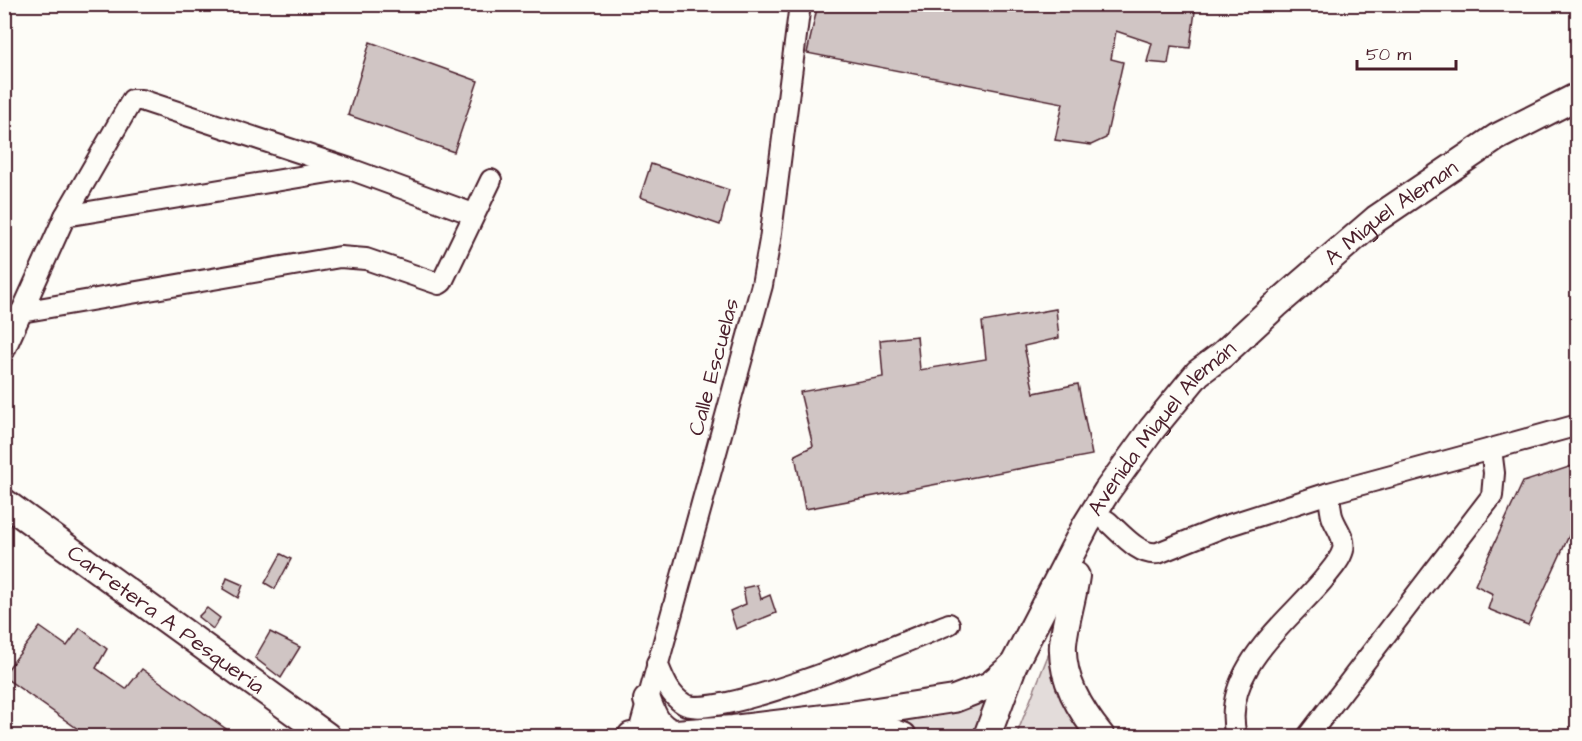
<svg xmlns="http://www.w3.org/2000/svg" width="1582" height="741" viewBox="0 0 1582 741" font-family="'Architects Daughter',sans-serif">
<rect width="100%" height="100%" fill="#fdfcf7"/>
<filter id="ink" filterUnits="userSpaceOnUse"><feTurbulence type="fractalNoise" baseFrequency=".0167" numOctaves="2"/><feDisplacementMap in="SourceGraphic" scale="12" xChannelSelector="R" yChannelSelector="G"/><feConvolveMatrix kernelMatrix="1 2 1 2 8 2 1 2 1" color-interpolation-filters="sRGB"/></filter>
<g filter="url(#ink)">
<g fill="#e3dcda" stroke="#967e82" stroke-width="1.5">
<path d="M1053,643L1090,736H1016Z"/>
<path d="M990,697L972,736H912L840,729L813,736H739Z"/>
</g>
<g fill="#d0c5c4" stroke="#4a1f2b" stroke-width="1.5">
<path d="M818,4H1196L1190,48L1171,46L1168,64L1147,62L1152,43L1116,31L1111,59L1123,62L1106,138L1091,145L1055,140L1063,103L807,53Z"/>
<path d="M370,42L478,81L454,152L348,115Z"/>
<path d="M651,164L729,190L720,225L640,197Z"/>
<path d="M1056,309L1059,338L1024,346L1034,393L1078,384L1092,455L805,509L795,455L813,446L800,392L883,377L880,340L917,336L920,370L986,359L982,322Z"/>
<path d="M1578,464V516L1528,625L1488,609L1493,594L1475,585L1523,482Z"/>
<path d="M281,554L291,559L275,589L265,583Z"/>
<path d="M227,578L243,585L238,598L223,589Z"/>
<path d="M757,585L761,599L770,595L776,613L736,629L730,611L746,604L743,588Z"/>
<path d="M207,608L220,618L213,629L198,617Z"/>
<path d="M40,627L67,646L80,628L107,649L96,668L126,689L142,669L236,736H88L4,677V674Z"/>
<path d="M270,632L300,647L281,678L255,658Z"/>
</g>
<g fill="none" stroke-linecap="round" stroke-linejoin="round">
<defs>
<g id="minor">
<path d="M65,216L347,169"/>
<path d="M21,312L340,257L366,259L439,284L442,282L491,180"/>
<path d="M4,351L65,216L132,100H141L350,169L473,214"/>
<path d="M1491,449L1578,425"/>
<path d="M1107,521C1121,533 1139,556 1158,553L1223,527L1329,493"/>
<path d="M657,663C663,678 669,695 684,704C715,723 910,640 949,624"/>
<path d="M638,736L762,285L770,240L800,4"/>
<path d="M1236,736C1220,671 1286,624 1323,580C1330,571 1340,561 1343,550C1346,537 1335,527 1332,516C1330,508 1330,501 1329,493L1491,449L1494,473L1492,496L1308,736"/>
</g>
<g id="major">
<path id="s1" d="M4,502L327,736"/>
<path d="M1076,576C1073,598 1065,621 1063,644C1061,679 1080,710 1101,736"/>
<path d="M647,700C653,716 657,727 673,733"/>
<path d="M631,736L733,729L850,715L954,699L990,685L1012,666"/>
<path d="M841,736C861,732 883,727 903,736"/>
<path id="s2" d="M987,736L1014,664L1086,525L1107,491L1152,429L1198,373L1222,355L1276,305L1376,219L1497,137L1578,96"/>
</g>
</defs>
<use href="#minor" stroke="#4a1f2b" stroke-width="24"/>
<use href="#major" stroke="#4a1f2b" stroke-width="30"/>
<use href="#minor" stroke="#fdfcf7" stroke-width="20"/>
<use href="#major" stroke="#fdfcf7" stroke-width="26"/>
</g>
</g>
<g text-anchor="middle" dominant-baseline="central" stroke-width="4.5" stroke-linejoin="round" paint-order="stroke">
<g font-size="22" fill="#4a1f2b" stroke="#fdfcf7">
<text stroke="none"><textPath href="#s2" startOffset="674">A Miguel Aleman</textPath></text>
<text transform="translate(714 367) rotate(-75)">Calle Escuelas</text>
<text stroke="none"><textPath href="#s2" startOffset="357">Avenida Miguel Alemán</textPath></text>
<text stroke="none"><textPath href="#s1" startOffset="200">Carretera A Pesquería</textPath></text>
</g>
</g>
<rect width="1582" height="741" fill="none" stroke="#fdfcf7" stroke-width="24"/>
<rect x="12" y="12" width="1558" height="717" fill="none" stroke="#4a1f2b" stroke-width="2" filter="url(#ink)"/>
<path d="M1357 60v9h99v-9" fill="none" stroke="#4a1f2b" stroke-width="3"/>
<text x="1366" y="60" font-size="18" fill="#4a1f2b" stroke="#fdfcf7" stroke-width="4.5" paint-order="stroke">50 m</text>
</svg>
